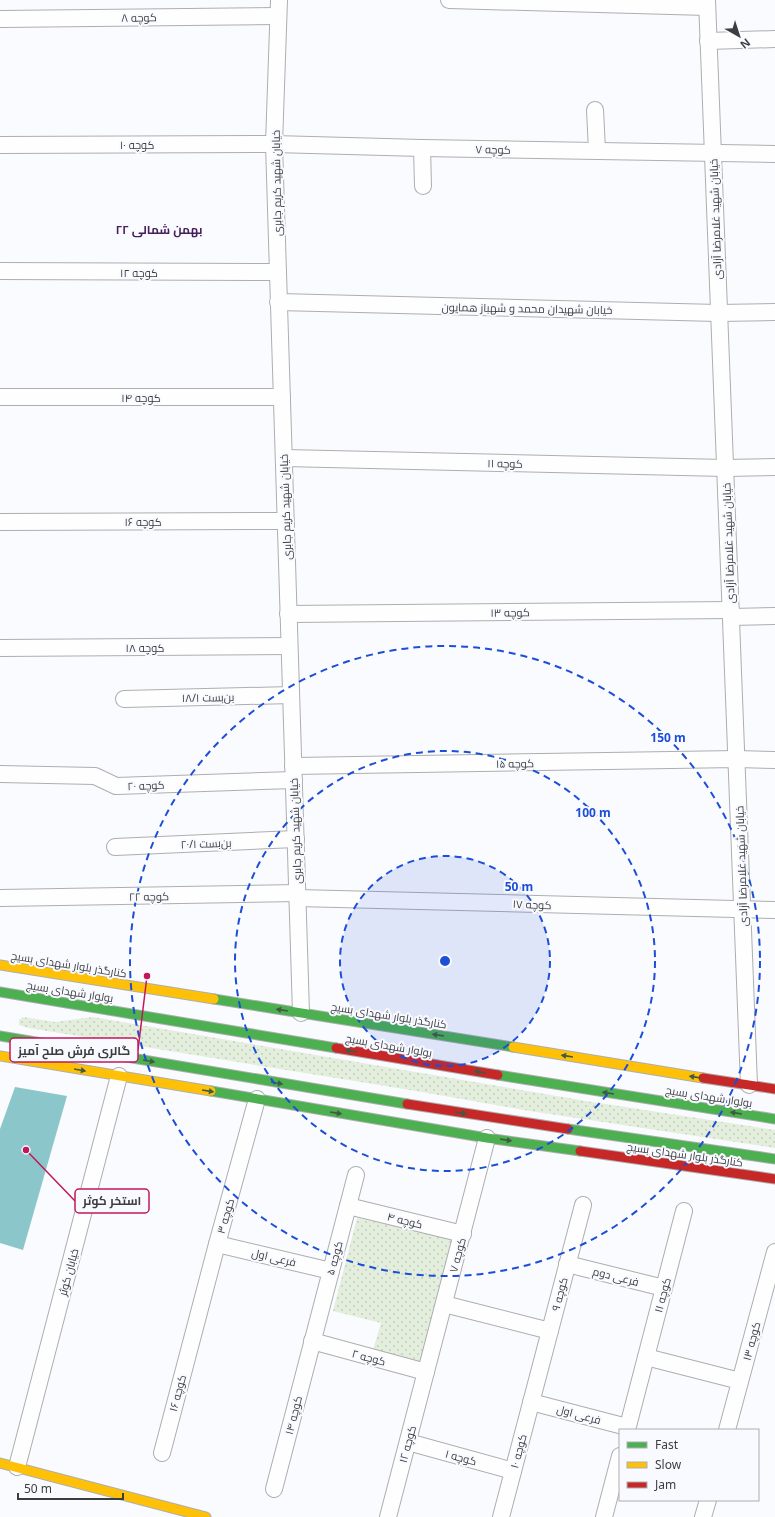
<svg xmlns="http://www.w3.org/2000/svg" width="775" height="1517" viewBox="0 0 775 1517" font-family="'Noto Sans',Cairo,sans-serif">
<defs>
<pattern id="grass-dots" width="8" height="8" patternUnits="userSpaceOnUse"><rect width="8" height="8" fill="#e4eedc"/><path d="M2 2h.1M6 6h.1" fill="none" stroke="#c4cdbe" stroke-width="1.8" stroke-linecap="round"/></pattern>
</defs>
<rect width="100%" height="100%" fill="#f9fbfe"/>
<g fill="url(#grass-dots)">
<path d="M23,1017L55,1022L93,1017L586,1101L775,1130V1148L530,1111L416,1091L29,1028L19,1025V1020Z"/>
<path d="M357,1218L458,1240L426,1359L420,1361H416L373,1350L381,1323L333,1311Z"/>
</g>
<path fill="#8bc7ca" d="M15,1087L67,1096L23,1250L0,1243V1129Z"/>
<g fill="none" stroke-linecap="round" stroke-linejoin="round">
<defs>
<g id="street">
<path d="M279,0L274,144L301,1013"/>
<path d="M449,0L707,7"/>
<path d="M707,0L749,1085"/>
<path d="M0,19L278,16"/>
<path d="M708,41L775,39"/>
<path d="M595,110L597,150"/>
<path d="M0,145L274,144L422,148L775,154"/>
<path d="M422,148L423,186"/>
<path d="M0,271L278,272"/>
<path d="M278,302L718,313L775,312"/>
<path d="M0,397H282"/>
<path d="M284,458L725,468L775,467"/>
<path d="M0,522L286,521"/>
<path d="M288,614L731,610"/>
<path d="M731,617L775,616"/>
<path d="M0,648L289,646"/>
<path d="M124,699L291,695"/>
<path d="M293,766L737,759L775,760"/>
<path d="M0,774L95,776L116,786L294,780"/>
<path d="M115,847L296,839"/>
<path d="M0,898L297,893"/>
<path d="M297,898L775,910"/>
<path d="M348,1206L463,1234"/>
<path d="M217,1244L331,1271"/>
<path d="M567,1264L664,1288"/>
<path d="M444,1304L550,1331"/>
<path d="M312,1341L426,1372"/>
<path d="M646,1357L740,1381"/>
<path d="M531,1402L627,1427"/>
<path d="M627,1430L684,1211"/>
<path d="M727,1430L775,1252"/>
<path d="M408,1442L513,1471"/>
<path d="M162,1453L217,1244L257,1099"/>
<path d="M17,1467L119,1076"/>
<path d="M274,1489L356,1175"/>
<path d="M388,1517L487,1138"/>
<path d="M501,1517L583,1205"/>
<path d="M604,1517L620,1456"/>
<path d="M703,1517L708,1500"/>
</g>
<g id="fast">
<path d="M0,992L336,1048"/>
<path d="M214,999L513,1047"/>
<path d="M0,1036L407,1104"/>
<path d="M498,1075L775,1119"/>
<path d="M211,1091L487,1138L580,1151"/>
<path d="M568,1129L775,1159"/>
</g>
<g id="slow">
<path d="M0,965L214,999"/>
<path d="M513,1047L703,1078"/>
<path d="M0,1056L211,1091"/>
<path d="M0,1463L206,1517"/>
</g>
<g id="jam">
<path d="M336,1048L498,1075"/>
<path d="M703,1078L775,1089"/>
<path d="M407,1104L568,1129"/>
<path d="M580,1151L775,1179"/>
</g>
</defs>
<use href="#street" stroke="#adaeb0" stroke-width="18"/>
<use href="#fast" stroke="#adaeb0" stroke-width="11"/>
<use href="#slow" stroke="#adaeb0" stroke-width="11"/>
<use href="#jam" stroke="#adaeb0" stroke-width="11"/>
<use href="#street" stroke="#fefeff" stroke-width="16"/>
<use href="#fast" stroke="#4caf50" stroke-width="9"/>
<use href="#slow" stroke="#ffc107" stroke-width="9"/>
<use href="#jam" stroke="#c62828" stroke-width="9"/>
</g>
<defs><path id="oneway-solid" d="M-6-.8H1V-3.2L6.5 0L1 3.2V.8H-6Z"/></defs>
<g fill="#405a43">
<use href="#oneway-solid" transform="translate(282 1010) rotate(-171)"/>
<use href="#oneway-solid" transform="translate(438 1035) rotate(-171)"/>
<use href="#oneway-solid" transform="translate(351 1051) rotate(-170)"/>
<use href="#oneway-solid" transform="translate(567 1056) rotate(-171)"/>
<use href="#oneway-solid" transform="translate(149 1061) rotate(10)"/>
<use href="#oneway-solid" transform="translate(80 1070) rotate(10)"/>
<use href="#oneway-solid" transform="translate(480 1072) rotate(-171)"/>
<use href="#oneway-solid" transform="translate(695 1077) rotate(-171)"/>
<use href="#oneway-solid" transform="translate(277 1083) rotate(10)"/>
<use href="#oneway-solid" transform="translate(208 1091) rotate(9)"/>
<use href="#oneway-solid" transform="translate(608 1093) rotate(-171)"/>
<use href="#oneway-solid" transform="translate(336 1113) rotate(9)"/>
<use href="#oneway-solid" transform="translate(461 1113) rotate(9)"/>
<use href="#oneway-solid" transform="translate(736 1113) rotate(-171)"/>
<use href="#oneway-solid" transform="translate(506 1140) rotate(8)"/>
</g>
<circle cx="445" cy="961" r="105" fill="#1d4ed8" fill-opacity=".12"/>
<g fill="none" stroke="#1d4ed8" stroke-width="2" stroke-dasharray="7 5">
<circle cx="445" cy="961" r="105"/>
<circle cx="445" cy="961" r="210"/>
<circle cx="445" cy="961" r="315"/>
</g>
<g text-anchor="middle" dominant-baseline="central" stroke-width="4" stroke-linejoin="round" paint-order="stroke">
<g font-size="11" fill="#3c3d3f" stroke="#f8faff">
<text transform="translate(139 17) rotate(-1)">کوچه ۸</text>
<text x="137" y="144">کوچه ۱۰</text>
<text transform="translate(493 149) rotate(1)">کوچه ۷</text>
<text transform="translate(276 183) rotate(-91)">خیابان شهید کریم جابری</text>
<text transform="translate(715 219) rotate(-92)">خیابان شهید غلامرضا آزادی</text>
<text x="139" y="272">کوچه ۱۲</text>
<text transform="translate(527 308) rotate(1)">خیابان شهیدان محمد و شهباز همایون</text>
<text x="141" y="397">کوچه ۱۴</text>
<text transform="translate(505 463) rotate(1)">کوچه ۱۱</text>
<text transform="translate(285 507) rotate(-92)">خیابان شهید کریم جابری</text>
<text x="143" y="521">کوچه ۱۶</text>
<text transform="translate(728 543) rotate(-92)">خیابان شهید غلامرضا آزادی</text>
<text transform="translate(510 612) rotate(-1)">کوچه ۱۳</text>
<text x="145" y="647">کوچه ۱۸</text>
<text transform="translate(208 697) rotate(-1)">بن‌بست ۱۸/۱</text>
<text transform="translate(515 763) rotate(-1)">کوچه ۱۵</text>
<text transform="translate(146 785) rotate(-2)">کوچه ۲۰</text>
<text transform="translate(295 831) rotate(-92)">خیابان شهید کریم جابری</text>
<text transform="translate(206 843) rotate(-2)">بن‌بست ۲۰/۱</text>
<text transform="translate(741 866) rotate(-92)">خیابان شهید غلامرضا آزادی</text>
<text transform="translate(149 896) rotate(-1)">کوچه ۲۲</text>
<text transform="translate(532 904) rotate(2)">کوچه ۱۷</text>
<text transform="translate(69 964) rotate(9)">کنارگذر بلوار شهدای بسیج</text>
<text transform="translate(70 991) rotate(9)">بولوار شهدای بسیج</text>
<text transform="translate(389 1015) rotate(9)">کنارگذر بلوار شهدای بسیج</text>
<text transform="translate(389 1045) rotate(10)">بولوار شهدای بسیج</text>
<text transform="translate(709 1096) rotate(9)">بولوار شهدای بسیج</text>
<text transform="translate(685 1154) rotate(8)">کنارگذر بلوار شهدای بسیج</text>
<text transform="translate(225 1216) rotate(-74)">کوچه ۳</text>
<text transform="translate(405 1220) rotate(14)">کوچه ۴</text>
<text transform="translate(457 1255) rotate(-75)">کوچه ۷</text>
<text transform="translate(274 1257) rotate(13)">فرعی اول</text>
<text transform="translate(334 1258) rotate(-75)">کوچه ۵</text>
<text transform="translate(68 1272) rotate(-75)">خیابان کوثر</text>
<text transform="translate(616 1276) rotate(14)">فرعی دوم</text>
<text transform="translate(559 1294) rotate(-75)">کوچه ۹</text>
<text transform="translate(662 1295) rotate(-75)">کوچه ۱۱</text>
<text transform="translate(751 1341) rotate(-75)">کوچه ۱۳</text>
<text transform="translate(369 1357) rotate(15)">کوچه ۲</text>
<text transform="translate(177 1393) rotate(-75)">کوچه ۱۶</text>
<text transform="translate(579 1414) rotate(15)">فرعی اول</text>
<text transform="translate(293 1415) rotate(-76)">کوچه ۱۴</text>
<text transform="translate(407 1444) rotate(-75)">کوچه ۱۲</text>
<text transform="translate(518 1451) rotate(-75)">کوچه ۱۰</text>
<text transform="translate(461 1457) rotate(15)">کوچه ۱</text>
</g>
<g font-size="12" font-weight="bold" fill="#451f55" stroke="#f8faff">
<text x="159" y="229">۲۲ بهمن شمالی</text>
</g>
</g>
<circle cx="445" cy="961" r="6" fill="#1d4ed8" stroke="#f8faff" stroke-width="2"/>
<g font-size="12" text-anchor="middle" font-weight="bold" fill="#1d4ed8" stroke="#f8faff" stroke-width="4" stroke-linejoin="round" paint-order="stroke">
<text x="668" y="742">150 m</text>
<text x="593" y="817">100 m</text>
<text x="519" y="891">50 m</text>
</g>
<path fill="none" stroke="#c2185b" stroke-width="1.5" d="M147 976L138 1050M26 1150L75 1201"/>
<g fill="#c2185b" stroke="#f8faff" stroke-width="1.5">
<circle cx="147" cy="976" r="4"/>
<circle cx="26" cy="1150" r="4"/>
</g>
<g fill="#f8faff" stroke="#c2185b" stroke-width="1.5">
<rect x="10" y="1038" width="128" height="24" rx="4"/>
<rect x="75" y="1189" width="74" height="24" rx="4"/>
</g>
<g font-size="12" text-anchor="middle" font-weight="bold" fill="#3c3d3f">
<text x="74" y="1055">گالری فرش صلح آمیز</text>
<text x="112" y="1205">استخر کوثر</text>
</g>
<rect x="619" y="1429" width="140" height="72" fill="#f8faff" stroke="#adaeb2"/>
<rect x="627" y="1442" width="20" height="6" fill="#4caf50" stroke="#adaeb2"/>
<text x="655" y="1449" font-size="12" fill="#3c3d3f">Fast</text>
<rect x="627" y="1462" width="20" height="6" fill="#ffc107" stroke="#adaeb2"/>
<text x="655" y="1469" font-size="12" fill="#3c3d3f">Slow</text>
<rect x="627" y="1482" width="20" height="6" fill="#c62828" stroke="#adaeb2"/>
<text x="655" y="1489" font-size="12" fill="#3c3d3f">Jam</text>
<g transform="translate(739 36) rotate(141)" stroke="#f8faff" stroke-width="3" paint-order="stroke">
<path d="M0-3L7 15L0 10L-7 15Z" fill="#3c3d3f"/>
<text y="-6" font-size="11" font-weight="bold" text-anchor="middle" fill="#3c3d3f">N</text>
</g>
<path d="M18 1493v6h105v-6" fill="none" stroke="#3c3d3f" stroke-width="2"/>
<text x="24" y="1493" font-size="12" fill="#3c3d3f" stroke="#f8faff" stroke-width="3" paint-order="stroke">50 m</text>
</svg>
